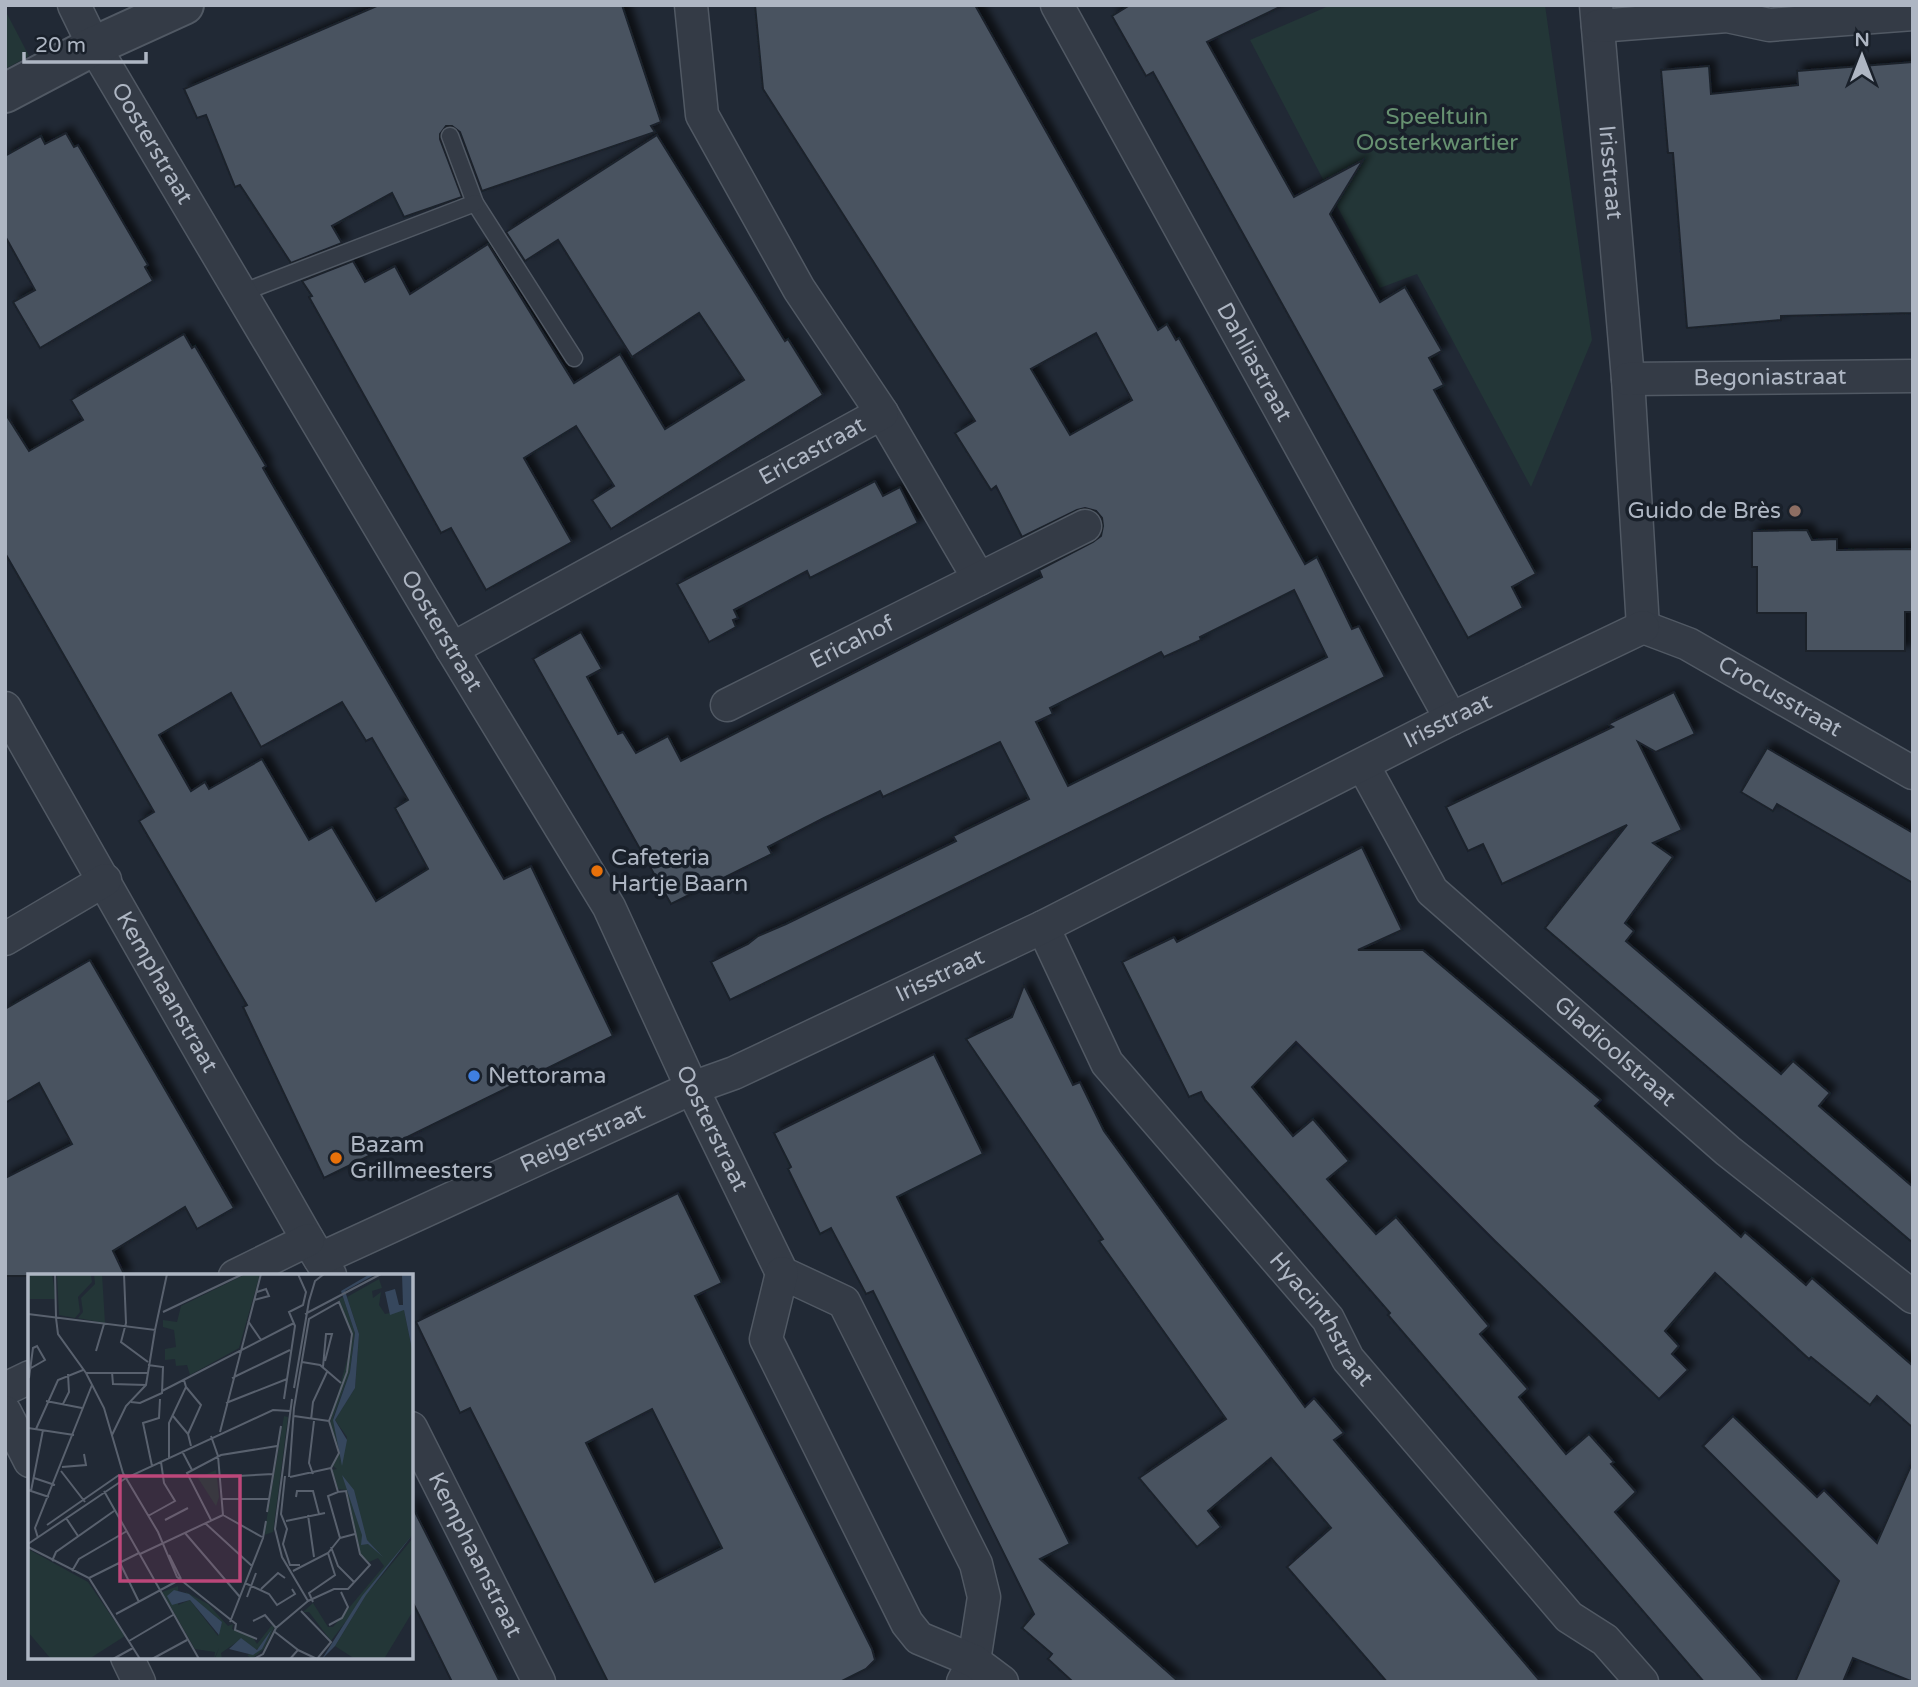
<svg xmlns="http://www.w3.org/2000/svg" width="1918" height="1687" viewBox="0 0 1918 1687" font-family="'Varela Round',sans-serif">
<defs>
<filter id="shadow"><feDropShadow dx="6" dy="-6" stdDeviation="3.5" flood-color="#0009"/></filter>
</defs>
<rect width="100%" height="100%" fill="#212935"/>
<g fill="#233637">
<path d="M1331,5H1545L1592,340L1531,487L1417,274L1380,288L1250,40Z"/>
<path d="M5,10L29,56L5,69Z"/>
</g>
<g fill="#495361" stroke="#1b222c" stroke-width="2" fill-rule="evenodd" filter="url(#shadow)">
<path d="M379,5H622L661,122L651,126L655,132L482,191L460,132L452,126H446L440,134V139L462,197L404,217L392,193L332,226L342,243L291,263L240,185L235,187L206,115L197,118L184,89Z"/>
<path d="M755,5H975L1158,330L1167,324L1176,340L1179,338L1305,564L1317,557L1352,629L1359,626L1385,677L730,1000L711,962L748,944L758,936L786,924L956,841L953,836L1029,799L1000,742L883,797L880,791L824,818L768,847L772,854L671,904L533,659L581,632L602,669L587,677L618,734L623,732L636,753L668,736L681,761L1042,577L1039,570L1093,542L1101,536L1103,526L1102,518L1096,511L1085,508L1077,510L1022,537L996,486L991,490L955,433L975,421L763,89ZM1096,333L1132,400L1070,435L1031,369ZM1294,590L1327,657L1068,786L1036,722L1053,714L1050,708L1161,652L1164,657L1201,640L1200,637Z"/>
<path d="M1130,5H1284L1207,42L1294,197L1363,160L1330,214L1380,302L1405,287L1442,351L1429,358L1444,385L1434,390L1536,574L1512,587L1523,608L1468,638L1153,72L1146,76L1112,16Z"/>
<path d="M1913,62V313L1781,316V320L1687,328L1673,153H1668L1661,70L1709,66L1711,94L1798,85L1797,71Z"/>
<path d="M66,133L74,147L78,145L148,265L145,267L153,281L40,348L13,302L35,290L5,236V156L41,136L45,144Z"/>
<path d="M657,135L785,341L788,339L823,395L611,529L592,500L614,486L576,426L524,458L572,542L486,590L451,528L441,533L309,297L312,296L302,281L353,261L365,282L395,266L410,294L488,244L574,383L620,354L665,429L744,380L699,313L632,357L558,240L525,261L506,232Z"/>
<path d="M184,334L192,348L195,346L266,466L263,468L271,482L504,879L531,866L613,1036L324,1178L243,1007L247,1005L139,821L154,812L5,553V413L29,451L83,420L71,400ZM231,693L261,747L342,702L366,741L372,738L408,800L395,808L428,869L376,901L332,827L309,840L262,759L209,789L205,782L191,791L159,735Z"/>
<path d="M875,481L883,496L900,487L918,523L810,578L807,571L734,610L738,618L733,620L736,627L709,642L677,584Z"/>
<path d="M1807,530L1812,540L1837,539V550L1913,549V612H1905V651H1806V613H1757V567H1752V531Z"/>
<path d="M1674,692L1695,734L1656,752L1638,742L1682,830L1653,843L1673,857L1625,923L1634,931L1626,941L1781,1074L1793,1061L1830,1093L1819,1106L1913,1187V1243L1545,928L1627,825L1502,884L1483,844L1468,851L1446,807L1613,727L1608,724Z"/>
<path d="M1767,748L1913,833V883L1777,804L1773,811L1741,792Z"/>
<path d="M1362,847L1402,930L1358,950H1423L1601,1100L1595,1106L1741,1237L1745,1232L1806,1285L1812,1278L1913,1366V1428L1877,1396L1870,1405L1811,1357L1809,1359L1715,1273L1665,1331L1679,1346L1672,1354L1688,1370L1659,1399L1495,1241L1296,1042L1252,1087L1293,1136L1313,1119L1349,1161L1327,1179L1376,1234L1396,1217L1489,1326L1480,1334L1528,1389L1519,1397L1566,1454L1589,1434L1614,1462L1611,1464L1636,1492L1615,1512L1765,1682H1704L1388,1315L1390,1313L1205,1100L1201,1092L1189,1097L1139,996L1122,962L1174,937L1177,942Z"/>
<path d="M90,960L234,1208L197,1229L185,1207L113,1251L125,1276H5V1178L72,1144L39,1083L5,1103V1009Z"/>
<path d="M1024,985L1073,1085L1080,1082L1104,1131L1305,1407L1314,1398L1344,1433L1334,1440L1541,1682H1387L1287,1567L1331,1528L1271,1458L1208,1511L1221,1527L1197,1547L1139,1478L1226,1419L1099,1241L1103,1239L966,1039L1012,1017Z"/>
<path d="M934,1054L983,1154L897,1197L1070,1544L1040,1559L1179,1682H1073L1048,1659L1052,1654L1022,1628L1034,1614L873,1291L866,1294L831,1228L820,1234L788,1169L791,1167L774,1133Z"/>
<path d="M678,1193L722,1283L695,1296L872,1649L875,1660L866,1669L840,1682H608L470,1408L460,1413L416,1322ZM652,1409L722,1548L655,1582L586,1443Z"/>
<path d="M1733,1416L1817,1497L1824,1490L1877,1543L1913,1461V1682L1853,1658L1843,1682H1795L1839,1581L1703,1446Z"/>
<path d="M411,1504L444,1569L500,1682H452L411,1599Z"/>
</g>
<g fill="none" stroke-linecap="round" stroke-linejoin="round">
<defs>
<g id="service">
<path d="M450,136L475,203L574,358"/>
<path d="M241,293L475,203"/>
</g>
<g id="minor">
<path id="s1" d="M74,5L94,46L452,649L609,907L692,1088L782,1273L844,1302L976,1564L984,1597L974,1661L963,1682"/>
<path id="s2" d="M1057,5L1451,719"/>
<path id="s3" d="M1596,5L1628,379L1643,627"/>
<path d="M1598,26L1727,16L1769,25L1913,14"/>
<path id="s4" d="M1628,379L1913,376"/>
<path d="M882,413L979,579"/>
<path id="s5" d="M1643,627L1688,644L1913,773"/>
<path id="s6" d="M452,649L882,413L799,289L702,115L691,5"/>
<path id="s7" d="M727,705L1085,526"/>
<path id="s8" d="M5,708L308,1240L330,1275"/>
<path id="s9" d="M1363,765L1432,891L1728,1151L1913,1297"/>
<path id="s10" d="M1043,927L1107,1063L1328,1319L1348,1359L1569,1617L1605,1640L1642,1682"/>
<path d="M5,939L105,880"/>
<path id="s11" d="M320,1259L692,1088L734,1073L1043,927L1451,719L1643,627"/>
<path d="M782,1273L766,1339L907,1623L919,1638L974,1661L1002,1682"/>
<path d="M235,1276L308,1240"/>
<path d="M5,1389L30,1377"/>
<path d="M5,1412L30,1461"/>
<path id="s12" d="M411,1428L539,1682"/>
<path d="M127,1657L139,1682"/>
</g>
<path id="tertiary" d="M5,93L94,46L184,5"/>
</defs>
<use href="#service" stroke="#515964" stroke-width="19"/>
<use href="#minor" stroke="#515964" stroke-width="35"/>
<use href="#tertiary" stroke="#515964" stroke-width="42"/>
<use href="#service" stroke="#343b46" stroke-width="16"/>
<use href="#minor" stroke="#343b46" stroke-width="32"/>
<use href="#tertiary" stroke="#343b46" stroke-width="38"/>
</g>
<circle fill="#8d6e63" stroke="#19202a" stroke-width="2.5" cx="1795" cy="511" r="7"/>
<g fill="#e8710a" stroke="#19202a" stroke-width="2.5">
<circle cx="597" cy="871" r="7"/>
<circle cx="336" cy="1158" r="7"/>
</g>
<circle fill="#3f7fe0" stroke="#19202a" stroke-width="2.5" cx="474" cy="1076" r="7"/>
<g text-anchor="middle" dominant-baseline="central" stroke-width="7" stroke-linejoin="round" paint-order="stroke">
<g font-size="23" fill="#679171" stroke="#19202a">
<text x="1437" y="117">Speeltuin<tspan x="1437" dy="26">Oosterkwartier</tspan></text>
</g>
<g font-size="23" fill="#aeb6c3" stroke="#19202a">
<text stroke="none"><textPath href="#s1" startOffset="159">Oosterstraat</textPath></text>
<text stroke="none"><textPath href="#s3" startOffset="168">Irisstraat</textPath></text>
<text stroke="none"><textPath href="#s2" startOffset="408">Dahliastraat</textPath></text>
<text stroke="none"><textPath href="#s4" startOffset="142">Begoniastraat</textPath></text>
<text stroke="none"><textPath href="#s6" startOffset="411">Ericastraat</textPath></text>
<text stroke="none"><textPath href="#s1" startOffset="726">Oosterstraat</textPath></text>
<text stroke="none"><textPath href="#s7" startOffset="140">Ericahof</textPath></text>
<text stroke="none"><textPath href="#s5" startOffset="154">Crocusstraat</textPath></text>
<text stroke="none"><textPath href="#s11" startOffset="1250">Irisstraat</textPath></text>
<text stroke="none"><textPath href="#s11" startOffset="682">Irisstraat</textPath></text>
<text stroke="none"><textPath href="#s8" startOffset="327">Kemphaanstraat</textPath></text>
<text stroke="none"><textPath href="#s9" startOffset="387">Gladioolstraat</textPath></text>
<text stroke="none"><textPath href="#s1" startOffset="1293">Oosterstraat</textPath></text>
<text stroke="none"><textPath href="#s11" startOffset="289">Reigerstraat</textPath></text>
<text stroke="none"><textPath href="#s10" startOffset="485">Hyacinthstraat</textPath></text>
<text stroke="none"><textPath href="#s12" startOffset="142">Kemphaanstraat</textPath></text>
</g>
<g font-size="23" fill="#aeb6c3" stroke="#19202a" text-anchor="start">
<text x="1781" y="511" text-anchor="end">Guido de Brès</text>
<text x="611" y="858">Cafeteria<tspan x="611" dy="26">Hartje Baarn</tspan></text>
<text x="488" y="1076">Nettorama</text>
<text x="350" y="1145">Bazam<tspan x="350" dy="26">Grillmeesters</tspan></text>
</g>
</g>
<g transform="translate(28 1274)">
<rect width="385" height="385" fill="#212935"/>
<path d="M0,0H24L28,25H0ZM66,0H74L77,49L50,44L55,38L53,24L67,10ZM218,0H232L211,74L162,101L159,91L148,92L147,85L137,86V75L148,73L146,56L135,53V46L149,48L153,32ZM29,1H63L64,8L50,23L52,38L47,44L31,41ZM351,5L354,14L344,17L345,24L353,18L351,31L357,40L376,36L385,80V260L289,385L303,367L281,338H275L285,329L300,353H305L356,292L350,284L341,288L333,281L318,216L310,215L304,196L309,195L305,192L311,180L302,149L325,64L311,25L315,23L327,59L322,98L305,144L314,176L311,191L319,163L307,146L327,114L331,60L319,23ZM256,142L260,143L245,258L236,261ZM188,196L191,223L188,232L170,204ZM385,264V337L356,385H327L307,372L338,321ZM0,275L60,308L97,362L61,385H23L0,358ZM150,312V331L162,326L190,362L194,348L156,317L180,330L200,352L205,350L204,355L224,362L229,370L244,351L246,354L236,375L224,385L219,381L234,375L244,355L232,374L226,376L209,368L193,379L194,385H187L191,374L186,385L187,378L167,375L134,318Z" fill="#233637"/>
<path d="M342,0H348L317,17L331,60L327,114L307,146L319,166L314,192L305,146L322,98L327,59L313,17ZM374,0H385V80L376,36L362,41L357,18L367,15L371,31H375ZM314,201L326,216L339,266L355,283L340,270L333,271L334,261ZM385,260L338,321L307,372L294,385L334,322ZM146,316L161,320L194,348L191,361L162,326L144,331L139,322ZM244,355L234,375L225,381L201,375L213,364L229,376Z" fill="#36475d"/>
<path fill="none" stroke="#59616e" stroke-width="2" d="M27,0L28,43M96,0L98,49L93,68L120,88M226,26L241,22L238,15L229,18M135,38L215,0M0,40L127,56L139,0M277,40L353,0M28,44L30,60L58,99L76,134L95,199L130,258L149,303L208,350L207,356L229,365M220,47L233,66M68,77L76,50M274,88L292,91L313,109M295,93L298,60H304L297,87M84,98L85,110L118,111M58,99H120M1,104L5,74L9,72L17,86L3,94M204,104L262,76M158,113L173,131L160,160M266,114L281,27L287,7L296,0M134,117L266,49M256,125L267,52L261,38L275,31L278,18L270,0M264,125L247,255L254,283L280,327M18,127L54,134M103,128L112,129L134,119L135,93L120,91M198,129L259,105M35,130L41,118L40,100M145,142L160,160L163,172M266,142L301,147M283,146L285,128L299,98M0,154L46,161M8,155L30,106L55,96M192,158L233,0M84,161L98,132L118,111L127,56M183,162L190,182L195,241M154,177L164,196M141,184V149L158,113L156,106M124,192L115,149L131,144L132,125M34,193L58,191L56,180M33,197L57,228M285,200L281,189L286,147M257,202L253,240L259,255L255,270L262,291H272M192,203L245,200M261,203L266,134L281,45L311,28L324,60L319,98L301,147L311,179L303,194M262,203L303,194M6,204L27,211M0,216L21,223M3,217L15,156M76,217L171,385M310,218L300,222L312,264L327,260M268,223L269,217H285L291,240M194,225H241M239,238L253,152M195,241L234,263M280,241L286,283M120,242L147,227L136,209L133,188M38,244L50,262M137,246L160,234M183,246L159,199L193,181L249,172M258,247L297,239M177,249L224,292M19,251L91,201M157,259L212,323M10,264L7,254L64,111M0,270L98,204L245,136L262,137M0,273L61,304L112,385M303,273L310,292L326,308M112,280L195,241M141,281L153,305M24,287L28,278L86,237M92,289L111,328M44,297L51,285L99,257M265,297L300,279L312,264M61,304L111,279M217,309L241,320L249,331L267,320L264,315M233,315L250,299L257,304M219,323L228,299M280,327L306,315H320L342,291L332,280L318,217L310,218L303,194M285,328L281,319L307,301L300,279M88,340L153,305M225,347L237,341L248,354M202,348L235,264L238,247M301,351L314,344L320,333L313,318M247,358L270,376L262,385M101,367L145,341M270,376L289,385L303,368L273,337M85,385L105,374M124,385L159,366M226,385L235,380L248,354L280,327"/>
<path fill="#bc477a" fill-opacity="0.15" stroke="#bc477a" stroke-width="3.5" d="M92,202H212V307H92Z"/>
<rect width="385" height="385" fill="none" stroke="#aeb6c3" stroke-width="3.5"/>
</g>
<rect width="1918" height="1687" fill="none" stroke="#aeb6c3" stroke-width="14"/>
<g transform="translate(1862 56)" stroke="#19202a" stroke-width="5" paint-order="stroke">
<path d="M0-5L12 26L0 18L-12 26Z" fill="#aeb6c3"/>
<text y="-10" font-size="19" font-weight="bold" text-anchor="middle" fill="#aeb6c3">N</text>
</g>
<path d="M24 52v10h122v-10" fill="none" stroke="#aeb6c3" stroke-width="3.5"/>
<text x="35" y="52" font-size="21" fill="#aeb6c3" stroke="#19202a" stroke-width="5" paint-order="stroke">20 m</text>
</svg>
